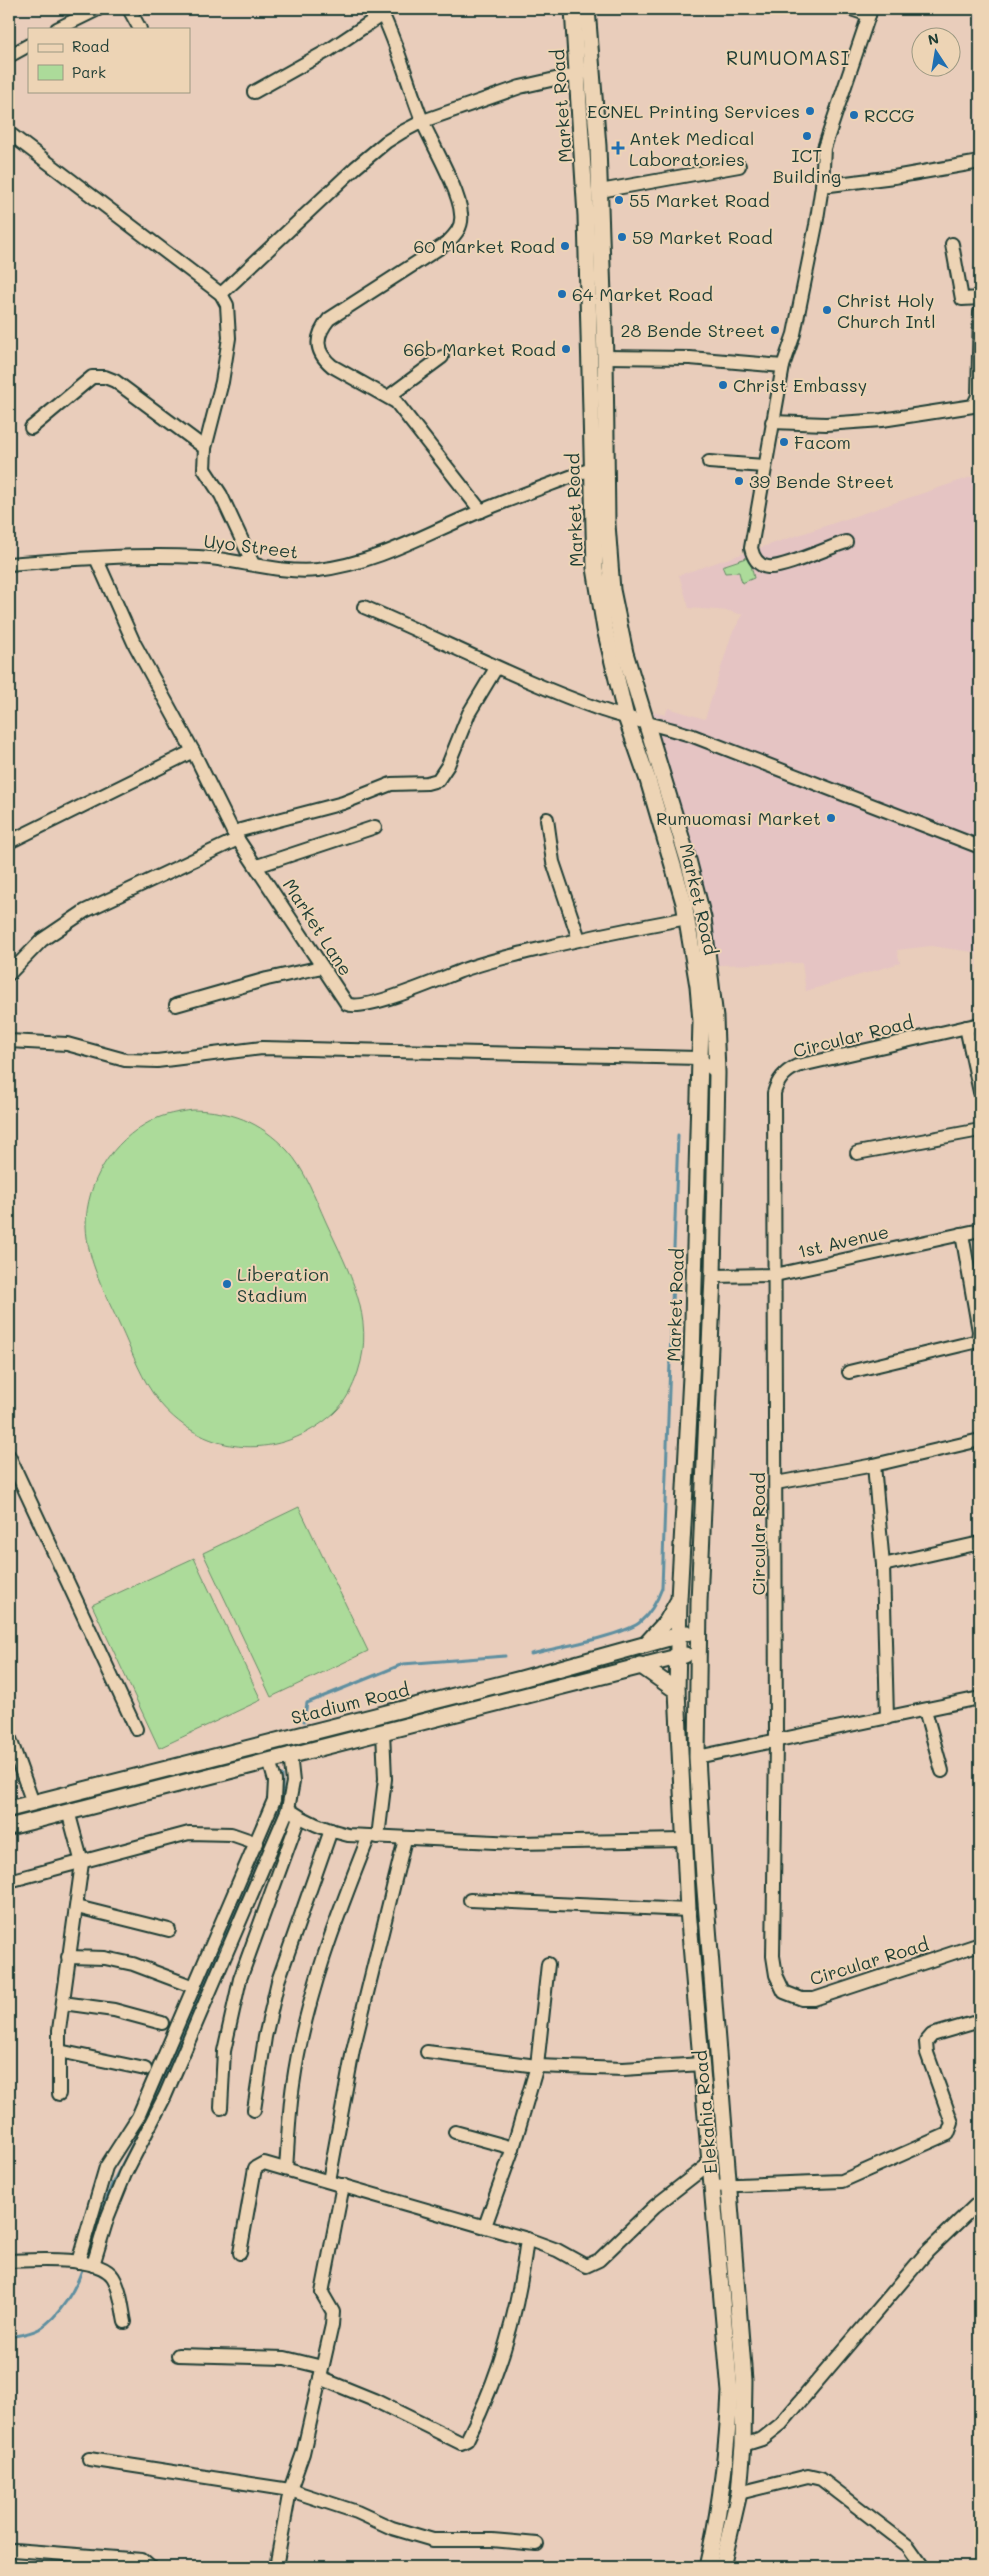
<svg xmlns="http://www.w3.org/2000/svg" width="989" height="2576" viewBox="0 0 989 2576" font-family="Mali,sans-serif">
<rect width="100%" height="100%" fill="#e9cdbb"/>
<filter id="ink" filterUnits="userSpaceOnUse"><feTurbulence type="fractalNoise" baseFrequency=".02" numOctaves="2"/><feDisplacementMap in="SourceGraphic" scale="10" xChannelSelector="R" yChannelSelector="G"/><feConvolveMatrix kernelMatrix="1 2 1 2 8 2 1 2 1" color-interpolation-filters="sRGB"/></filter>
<g filter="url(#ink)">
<path fill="#e5c4c3" d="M980,474V953L931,946L897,950L900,963L806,991L802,963L718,965L694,858L648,710L665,715L668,708L705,719L732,633L743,615L729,611L689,608L679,575Z"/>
<g fill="#acdb9a" stroke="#668c67">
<path d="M746,558L750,561L754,578L742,583L739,572L725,573L722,566Z"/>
<path d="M193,1110C231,1111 259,1121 287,1150C305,1169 315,1198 326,1222C348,1270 376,1318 358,1372C353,1387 345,1403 334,1413C281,1461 206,1458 160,1403C142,1381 132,1352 120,1326C106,1295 87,1261 86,1226C86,1182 112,1141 151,1121C164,1114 179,1112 193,1110Z"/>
<path d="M299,1507L368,1651L271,1697L203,1553Z"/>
<path d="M194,1558L261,1700L159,1748L92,1605Z"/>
</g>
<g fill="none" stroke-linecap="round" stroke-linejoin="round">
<g stroke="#5e8fa0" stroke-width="3">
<path d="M531,1654C555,1648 621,1636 639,1623C651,1613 657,1602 662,1588L678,1135"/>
<path d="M304,1721L307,1703L403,1664L505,1656"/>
<path d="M85,2261L112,2184L140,2130L276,1821L282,1804V1775"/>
<path d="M9,2337C19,2335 30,2334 39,2329C59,2317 76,2289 83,2267"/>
</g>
<defs>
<g id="minor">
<path d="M129,9L140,29"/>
<path d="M380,9C398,45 408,85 423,123C433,145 460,192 461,214C463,227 455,235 447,243L329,319C315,336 314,351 332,366L396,402L481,511"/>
<path d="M851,9L869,15"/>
<path d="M57,29L98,9"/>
<path d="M9,56L29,45"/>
<path d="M254,92L329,50L383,14"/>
<path d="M9,133L221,294L227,305L229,338L222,382L205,448L204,469L221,495L253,564"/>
<path d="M822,186L894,177L980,162"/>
<path d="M600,191L739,166"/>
<path d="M952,244L962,299L980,298"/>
<path d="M221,294L355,168L386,142L402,132L423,121L520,87L586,72"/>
<path d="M605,357L690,358L783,366"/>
<path d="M388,397L442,357"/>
<path d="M772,422L826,424L882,420L973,406L978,396L980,312"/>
<path d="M31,428L92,377H105L115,381L205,448"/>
<path d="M709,462L764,466"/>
<path d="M846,542C830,547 782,569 768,567C758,566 753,557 751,548L783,366L794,334L816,225L822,186L824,148L871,9"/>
<path d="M96,558L134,643L193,751L233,832L347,1004C364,1012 438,980 458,972C480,963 504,958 527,952C580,939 633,928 687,918"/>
<path d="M9,564C72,559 135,554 198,557C238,559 278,574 318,570C378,563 427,533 481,511C517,496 555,483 591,469"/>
<path d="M364,607C444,641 520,681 602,710C632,720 663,726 693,736L980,847"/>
<path d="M547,819L553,862L579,939"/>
<path d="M233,832L343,803L391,784L427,783L438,780L448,765L469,713L496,668"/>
<path d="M9,842L193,751"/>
<path d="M257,866L375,827"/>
<path d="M9,974L42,940L85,911L238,839"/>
<path d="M176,1005L267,979L322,967"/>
<path d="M980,1024L797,1066C784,1072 778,1080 774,1093L776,1742L773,1956L776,1975L784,1992L802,1999H814L980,1944"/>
<path d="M966,1027L980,1092"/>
<path d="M9,1041L67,1044L125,1060L157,1061L262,1048L699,1058L717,1073"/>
<path d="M857,1153L980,1130"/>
<path d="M713,1276L775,1275L980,1230"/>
<path d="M849,1372L978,1341L979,1331L962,1234"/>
<path d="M9,1456L136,1729"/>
<path d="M874,1465L883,1565L887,1718"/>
<path d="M776,1483L874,1465L980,1440"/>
<path d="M883,1565L980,1543"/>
<path d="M925,1710L942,1771"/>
<path d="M9,1736L33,1803"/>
<path d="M697,1757L980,1698"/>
<path d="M288,1809C306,1822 327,1830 348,1835L517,1843L683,1840"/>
<path d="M378,1837L385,1779L383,1731"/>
<path d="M9,1881L189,1833L231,1834L257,1843"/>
<path d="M470,1900L688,1910"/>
<path d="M77,1907L169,1930"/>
<path d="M68,1957L105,1958L133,1964L194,1987"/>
<path d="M63,2003L114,2010L162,2023"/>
<path d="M59,2051L145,2069"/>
<path d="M427,2052L537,2066L623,2069L702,2064"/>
<path d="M59,2094V2030L82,1863L68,1811"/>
<path d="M221,2108L224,2051L240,1979L299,1817"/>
<path d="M254,2110L265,2037L278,1981L331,1830"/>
<path d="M455,2132L513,2148"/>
<path d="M286,2169C288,2141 289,2112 293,2085C305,1998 337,1916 369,1836"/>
<path d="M329,2181L353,2050L405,1839"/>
<path d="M712,2186L842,2181L948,2134L952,2123L927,2053L926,2042L932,2035L980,2021"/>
<path d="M485,2226L513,2148L537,2066L548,1964"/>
<path d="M240,2253L255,2168L264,2163L527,2239L557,2250L586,2266L599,2260L655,2206L710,2163"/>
<path d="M9,2261C32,2260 99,2255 113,2277C121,2290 122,2308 125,2322"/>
<path d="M78,2262L106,2167L138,2117L274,1800L275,1781L269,1760"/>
<path d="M93,2265L108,2216L125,2174L165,2096L288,1809L293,1782L290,1754"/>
<path d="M178,2355L285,2358L322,2367"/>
<path d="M320,2378L374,2400L461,2443L467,2440C499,2378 519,2309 527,2239"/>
<path d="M743,2445L762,2439L781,2424L927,2252L980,2201"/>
<path d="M89,2459L290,2490L357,2512L392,2528L433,2540H492L537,2544"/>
<path d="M739,2493L808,2476L821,2479L908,2546L923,2567"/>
<path d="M14,2550L142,2560L150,2567"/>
<path d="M276,2567L290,2490L303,2453L332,2325L333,2312L322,2293L343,2185"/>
</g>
<g id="major">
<path d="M573,9L586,216L595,568L605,629L626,717L648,780L684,903L698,986L701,1021L692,1358L679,1599L677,1691L688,1910L730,2392C727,2453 721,2508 707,2567"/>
<path d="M587,9L598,146L605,357L607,524L612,590L625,653L688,860L703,918L715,1018L717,1073L713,1276L699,1602L697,1757L704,1877L744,2380L743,2445L739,2493L722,2567"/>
<path d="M646,1644L667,1621L677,1603"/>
<path d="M640,1665L677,1691"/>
<path d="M9,1809L521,1679L687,1633"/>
<path d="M9,1827L685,1655"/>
</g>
</defs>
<use href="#minor" stroke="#1f3d34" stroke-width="16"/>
<use href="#major" stroke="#1f3d34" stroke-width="19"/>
<use href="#minor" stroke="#edd4b5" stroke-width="12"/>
<use href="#major" stroke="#edd4b5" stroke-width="15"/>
</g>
</g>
<g fill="#1f6fb2" stroke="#edd4b5" stroke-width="2">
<circle cx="810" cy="111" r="5"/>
<circle cx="854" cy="115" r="5"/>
<circle cx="807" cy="136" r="5"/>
<path d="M615.5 140.5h5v5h5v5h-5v5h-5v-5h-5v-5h5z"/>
<circle cx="619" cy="200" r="5"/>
<circle cx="622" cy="237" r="5"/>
<circle cx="565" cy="246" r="5"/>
<circle cx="562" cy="294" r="5"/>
<circle cx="827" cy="310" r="5"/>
<circle cx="775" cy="330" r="5"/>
<circle cx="566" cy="349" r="5"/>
<circle cx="723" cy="385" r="5"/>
<circle cx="784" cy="442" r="5"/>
<circle cx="739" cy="481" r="5"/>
<circle cx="831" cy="818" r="5"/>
<circle cx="227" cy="1284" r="5"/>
</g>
<g text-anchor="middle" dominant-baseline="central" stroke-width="4" stroke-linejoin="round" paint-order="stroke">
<g font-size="18" fill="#1f3d34" stroke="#edd4b5">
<text transform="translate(561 106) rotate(-94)">Market Road</text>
<text transform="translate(574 510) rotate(-92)">Market Road</text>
<text transform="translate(251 546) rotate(7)">Uyo Street</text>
<text transform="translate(699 899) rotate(77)">Market Road</text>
<text transform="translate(318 927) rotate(57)">Market Lane</text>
<text transform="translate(853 1036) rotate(-14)">Circular Road</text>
<text transform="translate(843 1241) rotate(-13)">1st Avenue</text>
<text transform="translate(675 1305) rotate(-88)">Market Road</text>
<text transform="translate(758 1534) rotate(-90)">Circular Road</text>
<text transform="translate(350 1703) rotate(-14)">Stadium Road</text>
<text transform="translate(869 1961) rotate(-17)">Circular Road</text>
<text transform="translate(705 2112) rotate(-95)">Elekahia Road</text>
</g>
<g font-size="18" fill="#1f3d34" stroke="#edd4b5" text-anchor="start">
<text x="800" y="111" text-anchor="end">ECNEL Printing Services</text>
<text x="864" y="115">RCCG</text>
<text x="629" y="138">Antek Medical<tspan x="629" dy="21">Laboratories</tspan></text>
<text x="807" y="155" text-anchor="middle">ICT<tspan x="807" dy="21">Building</tspan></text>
<text x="629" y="200">55 Market Road</text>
<text x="632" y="237">59 Market Road</text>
<text x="555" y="246" text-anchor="end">60 Market Road</text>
<text x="572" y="294">64 Market Road</text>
<text x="837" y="300">Christ Holy<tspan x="837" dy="21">Church Intl</tspan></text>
<text x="765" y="330" text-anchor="end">28 Bende Street</text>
<text x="556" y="349" text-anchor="end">66b Market Road</text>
<text x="733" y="385">Christ Embassy</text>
<text x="794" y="442">Facom</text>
<text x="749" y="481">39 Bende Street</text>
<text x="821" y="818" text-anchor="end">Rumuomasi Market</text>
<text x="237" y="1274">Liberation<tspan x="237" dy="21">Stadium</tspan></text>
</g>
<g font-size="19" letter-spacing="1" fill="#1f3d34" stroke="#edd4b5">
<text x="788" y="57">RUMUOMASI</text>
</g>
</g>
<rect width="989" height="2576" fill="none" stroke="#edd4b5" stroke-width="30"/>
<rect x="15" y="15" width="959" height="2546" fill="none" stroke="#1f3d34" stroke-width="2" filter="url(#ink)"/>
<rect x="28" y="28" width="162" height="65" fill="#edd4b5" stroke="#9b9881"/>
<rect x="38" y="44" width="25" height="8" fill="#edd4b5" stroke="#9b9881"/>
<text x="72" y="52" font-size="15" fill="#1f3d34">Road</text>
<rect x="38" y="65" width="25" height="15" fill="#acdb9a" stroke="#9b9881"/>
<text x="72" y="78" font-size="15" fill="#1f3d34">Park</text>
<g transform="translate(936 52) rotate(348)"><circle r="24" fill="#edd4b5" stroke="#9b9881"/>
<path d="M0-4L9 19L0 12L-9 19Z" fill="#1f6fb2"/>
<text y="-8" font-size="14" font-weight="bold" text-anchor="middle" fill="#1f3d34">N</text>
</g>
</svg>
